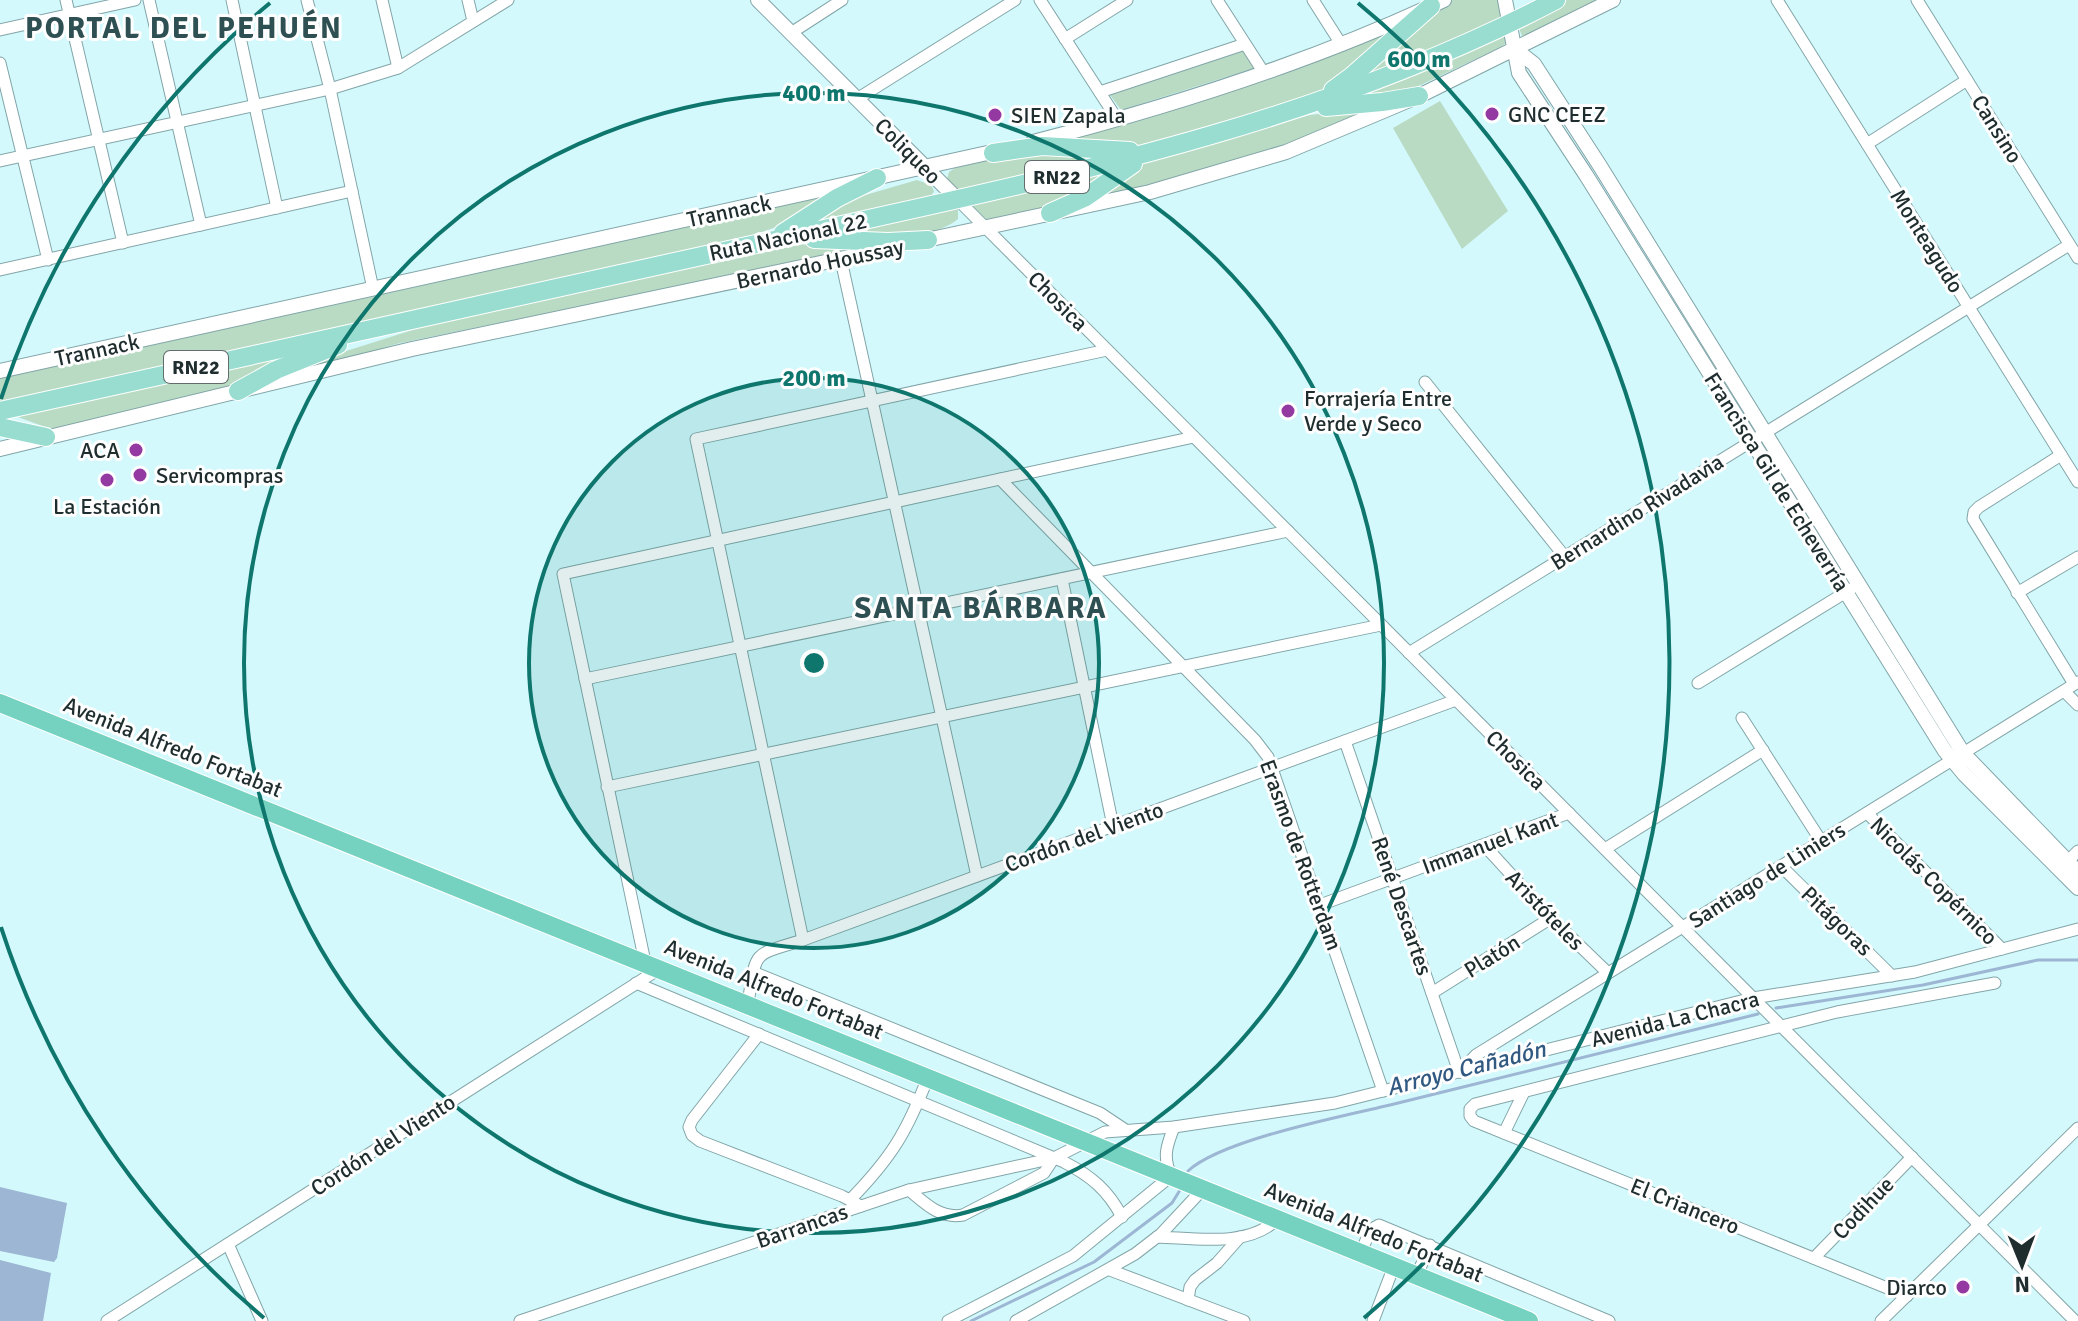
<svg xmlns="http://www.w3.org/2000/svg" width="2078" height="1321" viewBox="0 0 2078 1321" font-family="Signika,sans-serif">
<rect width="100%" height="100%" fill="#d3f9fc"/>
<g fill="#b9dbc3">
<path d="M1453,0H1498L1501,17L1500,21L1344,87L1432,11Z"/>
<path d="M1567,0H1603L1524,37L1522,36L1519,28L1526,21Z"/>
<path d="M1402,24L1348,75L1314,96L1156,144L1123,148L1047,142Z"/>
<path d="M1504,33L1506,43L1501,47L1404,93L1333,102Z"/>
<path d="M1243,51L1255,68L1121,110L1110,95Z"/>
<path d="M1440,101L1508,211L1462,249L1393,128Z"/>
<path d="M1384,107C1288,146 1190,176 1088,200L1147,161L1310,115Z"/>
<path d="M1022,152L1124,156L959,192L947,179L949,172L955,168Z"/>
<path d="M1125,165L1070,202L988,221L970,203Z"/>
<path d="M917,180L931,185L934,191L932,195L801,228L855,198Z"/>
<path d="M828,194L779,226L753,235L0,402V376Z"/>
<path d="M958,207V219C930,243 859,235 824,234Z"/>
<path d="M828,242L878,246L400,343L329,364L283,371L441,321L786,246Z"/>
<path d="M327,345L219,390L59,429L45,427L10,414Z"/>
</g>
<g fill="#9cb6d3">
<path d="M0,1187L67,1203L57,1258L54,1262L0,1251Z"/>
<path d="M0,1260L51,1273L43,1321H0Z"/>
</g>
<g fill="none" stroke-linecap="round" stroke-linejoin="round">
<g stroke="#9cb6d3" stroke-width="3">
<path d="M1776,1008L1923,985L2038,960H2078"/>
<path d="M1188,1171C1221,1140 1343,1116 1390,1105C1513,1075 1636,1044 1758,1014"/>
<path d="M971,1321L1094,1262L1172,1203L1180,1190"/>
</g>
<defs>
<g id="minor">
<path d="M66,0L123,243"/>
<path d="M149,0L201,225"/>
<path d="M232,0L277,208"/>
<path d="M307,0L330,89L373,289"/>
<path d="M382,0L398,68"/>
<path d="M468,0L473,21"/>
<path d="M1040,0L1117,119"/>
<path d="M1217,0L1264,73"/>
<path d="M1313,0L1341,44"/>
<path d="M1777,0L2078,482"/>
<path d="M1917,0L2078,258"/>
<path d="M0,30L135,0"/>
<path d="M791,33L842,0"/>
<path d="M1065,39L1127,0"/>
<path d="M0,63L48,260"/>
<path d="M1100,92L1245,44"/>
<path d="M857,99L1015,0"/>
<path d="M1867,144L1967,80"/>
<path d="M0,161L330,89L398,68L508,0"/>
<path d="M957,199L2075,1321"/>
<path d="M841,260L977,876"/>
<path d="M0,270L352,191"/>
<path d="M1425,382L1565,557"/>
<path d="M2061,455L1979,507L1974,512L1973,519L2074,684"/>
<path d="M1000,479L1255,740L1268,757L1383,1091"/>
<path d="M1062,579L1113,826"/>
<path d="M2017,593L2078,557"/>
<path d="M1409,653L2069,245"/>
<path d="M585,679L1288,531"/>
<path d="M1698,683L1851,589"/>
<path d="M2064,691L2078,705"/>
<path d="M1742,718L1821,841"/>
<path d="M1345,741L1459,1072"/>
<path d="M607,787L1381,625"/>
<path d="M1867,813L2002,949"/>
<path d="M1484,845L1551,918L1608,973"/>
<path d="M1605,849L1763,750"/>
<path d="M1781,866L1892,976"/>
<path d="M2062,867L2078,851"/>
<path d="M1320,905L1569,813"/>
<path d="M803,940L696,439L1107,350"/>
<path d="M645,962L563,574L1194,437"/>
<path d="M753,972L1100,1113L1124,1129"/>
<path d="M636,983L1064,1162C1091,1176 1108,1190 1122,1217"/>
<path d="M1432,993L1551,918"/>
<path d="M748,1003C757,949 751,956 803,940L1456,700"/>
<path d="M759,1034L692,1120L689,1127L692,1135L700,1141L842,1196L861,1206"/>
<path d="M1460,1072L1476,1055L2078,682"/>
<path d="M1504,1133L1524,1092"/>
<path d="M909,1190C926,1204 940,1219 963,1215L1044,1173L1054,1158"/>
<path d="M850,1200C891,1158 907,1132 928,1077"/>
<path d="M1157,1237C1194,1238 1249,1248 1277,1219"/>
<path d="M228,1244L262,1321"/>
<path d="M1361,1253L1370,1230L1379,1225L1609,1321"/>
<path d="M1814,1258L1912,1157"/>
<path d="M1110,1270L1244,1321"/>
<path d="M1417,1275L1430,1245"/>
<path d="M1907,1296L1474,1121L1470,1116V1109L1475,1104L1837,1012L1995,983"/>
<path d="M1188,1300L1190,1287L1195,1280L1217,1263L1240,1237"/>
<path d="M107,1321L659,969"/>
<path d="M520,1321L909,1190L1054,1158L1105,1132L1174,1127L1335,1103L1753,998L1915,972L2078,929"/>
<path d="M948,1321L1073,1256L1171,1176C1163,1157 1166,1147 1174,1127"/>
<path d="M1016,1321L1135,1254L1161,1234L1203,1189"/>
<path d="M1373,1321L1394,1266"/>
<path d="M1881,1321L2078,1128"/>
</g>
<g id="tertiary">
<path d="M758,0L957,199"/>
<path d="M1505,0L1519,73L1586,175L1945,751L1964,774L2078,888"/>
<path d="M1516,50L1534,64L1600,166L1963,753L2078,872"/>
<path d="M1033,142C1173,106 1313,62 1444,0"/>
<path d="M917,242L1150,192L1286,152L1419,96L1613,0"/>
<path d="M0,371L1001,150"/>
<path d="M0,449L412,349L897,247"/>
</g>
<g id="primary">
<path d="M1333,90L1352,76L1431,6"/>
<path d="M1326,107L1382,102L1419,96"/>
<path d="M993,153L1042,146L1130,151"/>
<path d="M1050,213L1086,197L1133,164"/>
<path d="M783,233L837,198L877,178"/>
<path d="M814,239L888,242L928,240"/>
<path d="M238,391L276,370L338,345"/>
<path d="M0,411C264,352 528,295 792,236C1053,178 1316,126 1556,0"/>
<path d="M0,427L46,437"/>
</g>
<path id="trunk" d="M0,703L1529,1321"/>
</defs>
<use href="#minor" stroke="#82a5a8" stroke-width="13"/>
<use href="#tertiary" stroke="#82a5a8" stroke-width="16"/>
<use href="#primary" stroke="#fff" stroke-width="20"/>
<use href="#trunk" stroke="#fff" stroke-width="20"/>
<use href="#minor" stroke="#fff" stroke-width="11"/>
<use href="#tertiary" stroke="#fff" stroke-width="14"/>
<use href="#primary" stroke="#98ddd0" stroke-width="18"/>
<use href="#trunk" stroke="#76d2c0" stroke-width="18"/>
</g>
<circle cx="814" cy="663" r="285" fill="#0f766e" fill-opacity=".12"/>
<g fill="none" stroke="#0f766e" stroke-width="4">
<circle cx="814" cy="663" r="285"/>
<circle cx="814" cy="663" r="570"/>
<path d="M264 1318A855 855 0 0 1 1 927M1 399A855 855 0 0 1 270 3M1358 3A855 855 0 0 1 1364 1318"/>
</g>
<g fill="#9438a2" stroke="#fefefe" stroke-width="3">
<circle cx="1492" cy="114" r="8"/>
<circle cx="995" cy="115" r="8"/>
<circle cx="1288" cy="411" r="8"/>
<circle cx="136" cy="450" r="8"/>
<circle cx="140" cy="475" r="8"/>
<circle cx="107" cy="480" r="8"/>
<circle cx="1963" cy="1287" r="8"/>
</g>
<g text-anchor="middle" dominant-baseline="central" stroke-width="6" stroke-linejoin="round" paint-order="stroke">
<g fill="#fefefe" stroke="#626c6c" stroke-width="2">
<rect x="1025" y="161" width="64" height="32" rx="6"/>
<rect x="164" y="351" width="64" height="32" rx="6"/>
</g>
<g font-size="20" font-weight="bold" fill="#1f2d2e">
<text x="1057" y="177">RN22</text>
<text x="196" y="367">RN22</text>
</g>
<g font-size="22" fill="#1f2d2e" stroke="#fefefe" text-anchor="start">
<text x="1508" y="114">GNC CEEZ</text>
<text x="1011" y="115">SIEN Zapala</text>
<text x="1304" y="398">Forrajería Entre<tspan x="1304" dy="25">Verde y Seco</tspan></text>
<text x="120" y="450" text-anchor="end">ACA</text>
<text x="156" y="475">Servicompras</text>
<text x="107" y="506" text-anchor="middle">La Estación</text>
<text x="1947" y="1287" text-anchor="end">Diarco</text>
</g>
<g font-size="22" fill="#1f2d2e" stroke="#fefefe">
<text transform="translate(1997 129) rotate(58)">Cansino</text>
<text transform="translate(908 151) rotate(45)">Coliqueo</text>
<text transform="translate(729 211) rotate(-12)">Trannack</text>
<text transform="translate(788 237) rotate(-12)">Ruta Nacional 22</text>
<text transform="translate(1927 241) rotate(58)">Monteagudo</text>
<text transform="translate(820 264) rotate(-12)">Bernardo Houssay</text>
<text transform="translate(1058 301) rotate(45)">Chosica</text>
<text transform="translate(97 350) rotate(-12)">Trannack</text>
<text transform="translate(1777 482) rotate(58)">Francisca Gil de Echeverría</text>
<text transform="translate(1637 512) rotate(-32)">Bernardino Rivadavia</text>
<text transform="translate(173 747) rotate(22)">Avenida Alfredo Fortabat</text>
<text transform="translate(1516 760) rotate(45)">Chosica</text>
<text transform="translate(1084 837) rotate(-20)">Cordón del Viento</text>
<text transform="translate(1490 843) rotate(-20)">Immanuel Kant</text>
<text transform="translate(1301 855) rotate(70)">Erasmo de Rotterdam</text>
<text transform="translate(1767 875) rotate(-32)">Santiago de Liniers</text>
<text transform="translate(1934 881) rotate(45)">Nicolás Copérnico</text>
<text transform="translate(1402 906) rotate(71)">René Descartes</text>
<text transform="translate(1545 910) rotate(46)">Aristóteles</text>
<text transform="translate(1837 921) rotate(44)">Pitágoras</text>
<text transform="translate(1492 956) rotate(-32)">Platón</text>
<text transform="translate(774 989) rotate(22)">Avenida Alfredo Fortabat</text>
<text transform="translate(1675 1019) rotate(-14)">Avenida La Chacra</text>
<text transform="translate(383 1145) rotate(-33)">Cordón del Viento</text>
<text transform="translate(1685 1206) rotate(22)">El Criancero</text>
<text transform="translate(1863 1208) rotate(-46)">Codihue</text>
<text transform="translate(802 1226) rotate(-19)">Barrancas</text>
<text transform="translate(1374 1232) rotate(22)">Avenida Alfredo Fortabat</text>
</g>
<g font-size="24" font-style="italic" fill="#315981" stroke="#fefefe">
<text transform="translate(1466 1068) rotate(-14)">Arroyo Cañadón</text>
</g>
<g font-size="30" font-weight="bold" letter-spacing="2" fill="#2f5053" stroke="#fefefe">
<text x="184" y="28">PORTAL DEL PEHUÉN</text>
<text x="981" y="608">SANTA BÁRBARA</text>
</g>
</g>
<circle cx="814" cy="663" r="12" fill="#0f766e" stroke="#fefefe" stroke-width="4"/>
<g font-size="24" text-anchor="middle" font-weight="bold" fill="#0f766e" stroke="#fefefe" stroke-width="6" stroke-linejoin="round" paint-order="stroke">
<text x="1419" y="67">600 m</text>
<text x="814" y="101">400 m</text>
<text x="814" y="386">200 m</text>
</g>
<g transform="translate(2022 1265) rotate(179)" stroke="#fefefe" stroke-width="6" paint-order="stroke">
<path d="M0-6L14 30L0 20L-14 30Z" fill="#1f2d2e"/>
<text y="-12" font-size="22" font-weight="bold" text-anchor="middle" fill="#1f2d2e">N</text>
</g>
</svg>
